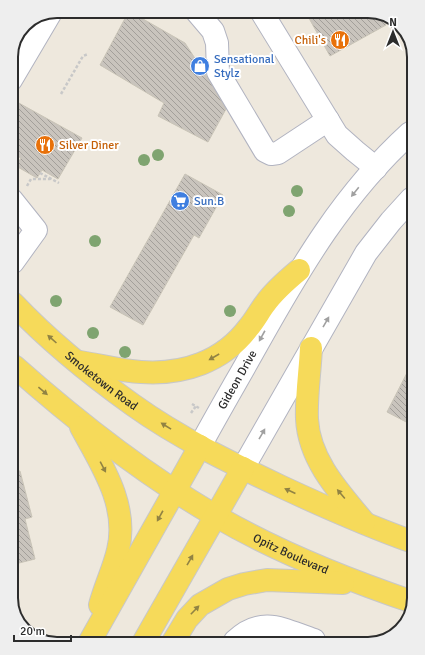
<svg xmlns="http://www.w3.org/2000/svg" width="425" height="655" viewBox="0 0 425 655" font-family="Signika,sans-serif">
<defs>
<pattern id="building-back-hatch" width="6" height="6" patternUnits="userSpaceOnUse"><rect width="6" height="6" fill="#c9c4bd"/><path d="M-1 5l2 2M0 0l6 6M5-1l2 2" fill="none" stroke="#a39f9a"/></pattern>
</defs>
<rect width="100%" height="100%" fill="#eee8dd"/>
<g fill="url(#building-back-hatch)" stroke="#c9c4b7">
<path d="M129,11L185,43L207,77L226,109L208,142L158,116L164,103L100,65Z"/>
<path d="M305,11H371L381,14L386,25L330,56Z"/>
<path d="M17,102L82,138L58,179L42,170L37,178L16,166L21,158L12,153V112Z"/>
<path d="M185,174L223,195L199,238L194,235L143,325L110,307Z"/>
<path d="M412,363V425L387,412Z"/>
<path d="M15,471H20L32,517L25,519L35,559L15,564Z"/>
</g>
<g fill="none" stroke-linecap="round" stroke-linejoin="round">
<defs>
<g id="minor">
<path d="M196,11L213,31L217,43L218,72L265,151L271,154L278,153L328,120"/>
<path d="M261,11L337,135L355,151L376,168"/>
<path d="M11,80L50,14"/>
<path d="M12,200L36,230L13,262"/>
<path id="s1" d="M200,446C219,411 239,377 258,343C301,266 344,193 410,133"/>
<path d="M243,468L366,253L391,221L411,199"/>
<path d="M235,641C262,615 284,630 314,640"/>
</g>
<g id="major">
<path id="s2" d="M13,303C49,341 91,375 133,405C179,438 231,463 282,487C325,507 368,526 413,542"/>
<path d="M311,348C310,371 306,396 307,419C309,460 339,492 364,522"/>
<path d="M80,362C100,365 121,371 141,372C183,375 223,362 249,327C255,320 259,312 265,304C274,291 287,280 299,270"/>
<path id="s3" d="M14,366C76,421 142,473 214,515C277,552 345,579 413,602"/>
<path d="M81,427C101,464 129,505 118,550C114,568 105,586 100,605"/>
<path d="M173,642L187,619L200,605L228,589L244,584L267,580L343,583"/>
<path d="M89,643L200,446"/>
<path d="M143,643L243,468"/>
</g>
</defs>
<use href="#minor" stroke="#b1b3c0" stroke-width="24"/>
<use href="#major" stroke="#c8c8c8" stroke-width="24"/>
<g stroke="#c8c8c8" stroke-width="2.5" stroke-dasharray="3 2" stroke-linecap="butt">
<path d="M61,94L83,56L88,54"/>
<path d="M12,107L14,102"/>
<path d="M40,173L59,183"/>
<path d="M27,186L31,179H50"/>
<path d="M192,404L199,408"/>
<path d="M191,413L196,406"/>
</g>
<use href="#minor" stroke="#fff" stroke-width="22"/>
<use href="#major" stroke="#f6da5a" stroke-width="22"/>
</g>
<g fill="#7fa470">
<circle cx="158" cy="155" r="6"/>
<circle cx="144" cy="160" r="6"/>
<circle cx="297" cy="191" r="6"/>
<circle cx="289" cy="211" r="6"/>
<circle cx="95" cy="241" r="6"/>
<circle cx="56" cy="301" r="6"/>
<circle cx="230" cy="311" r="6"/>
<circle cx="93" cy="333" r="6"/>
<circle cx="125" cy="352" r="6"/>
</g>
<defs><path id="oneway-solid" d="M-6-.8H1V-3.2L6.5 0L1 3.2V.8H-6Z"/></defs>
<g fill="#a0a0a0">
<use href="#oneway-solid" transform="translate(355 192) rotate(129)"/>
<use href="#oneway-solid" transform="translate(326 322) rotate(-60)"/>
<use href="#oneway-solid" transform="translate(262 336) rotate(119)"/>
<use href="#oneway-solid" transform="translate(262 434) rotate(-60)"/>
</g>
<g fill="#918343">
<use href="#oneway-solid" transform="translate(52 339) rotate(-138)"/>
<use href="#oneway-solid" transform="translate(214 357) rotate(150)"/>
<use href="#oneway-solid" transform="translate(43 391) rotate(40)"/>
<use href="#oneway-solid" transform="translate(166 426) rotate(-148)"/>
<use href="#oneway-solid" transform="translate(103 467) rotate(62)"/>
<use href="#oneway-solid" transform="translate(290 491) rotate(-155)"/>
<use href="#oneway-solid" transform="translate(341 494) rotate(-130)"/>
<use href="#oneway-solid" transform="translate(160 516) rotate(119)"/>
<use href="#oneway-solid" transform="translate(190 560) rotate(-60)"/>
<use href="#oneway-solid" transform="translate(195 610) rotate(-46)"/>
</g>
<defs>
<symbol id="restaurant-disc" viewBox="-11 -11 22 22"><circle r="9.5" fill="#e8710a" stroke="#fff"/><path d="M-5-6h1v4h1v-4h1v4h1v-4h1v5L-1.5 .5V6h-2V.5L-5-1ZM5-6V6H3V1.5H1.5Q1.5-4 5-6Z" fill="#fff"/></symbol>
<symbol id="shop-disc" viewBox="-11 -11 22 22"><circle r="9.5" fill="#3f7fe0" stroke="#fff"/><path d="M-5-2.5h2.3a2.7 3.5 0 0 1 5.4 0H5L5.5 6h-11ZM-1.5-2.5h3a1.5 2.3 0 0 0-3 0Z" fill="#fff"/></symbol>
<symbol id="supermarket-disc" viewBox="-11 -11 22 22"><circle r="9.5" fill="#3f7fe0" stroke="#fff"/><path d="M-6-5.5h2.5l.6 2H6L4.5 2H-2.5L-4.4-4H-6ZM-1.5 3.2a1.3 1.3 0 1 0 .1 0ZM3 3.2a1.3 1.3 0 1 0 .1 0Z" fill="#fff"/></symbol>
</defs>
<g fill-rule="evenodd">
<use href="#restaurant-disc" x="329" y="29" width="22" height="22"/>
<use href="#shop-disc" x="189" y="55" width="22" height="22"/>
<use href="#restaurant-disc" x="34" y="134" width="22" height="22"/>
<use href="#supermarket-disc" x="169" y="190" width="22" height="22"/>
</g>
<g text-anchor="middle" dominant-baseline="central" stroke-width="4" stroke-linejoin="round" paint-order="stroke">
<g font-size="12" fill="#c56008" stroke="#fff" text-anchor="end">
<text x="326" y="40">Chili's</text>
<text x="59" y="145" text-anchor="start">Silver Diner</text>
</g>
<g font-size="12" fill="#366cbe" stroke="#fff" text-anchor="start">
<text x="214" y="59">Sensational<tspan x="214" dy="14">Stylz</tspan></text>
<text x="194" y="201">Sun.B</text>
</g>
<g font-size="12" fill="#2c2c2c" stroke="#fff">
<text stroke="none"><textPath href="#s1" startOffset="76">Gideon Drive</textPath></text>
<text stroke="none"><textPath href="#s2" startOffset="118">Smoketown Road</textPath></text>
<text stroke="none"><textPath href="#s3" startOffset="336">Opitz Boulevard</textPath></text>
</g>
</g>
<path d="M0 0H425V655H0ZM57 18H368A39 39 0 0 1 407 57V598A39 39 0 0 1 368 637H57A39 39 0 0 1 18 598V57A39 39 0 0 1 57 18Z" fill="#eee" fill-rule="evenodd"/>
<path fill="none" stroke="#2c2c2c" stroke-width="2" d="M57 18H368A39 39 0 0 1 407 57V598A39 39 0 0 1 368 637H57A39 39 0 0 1 18 598V57A39 39 0 0 1 57 18Z"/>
<g transform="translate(393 32)" stroke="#ffffff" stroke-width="3" paint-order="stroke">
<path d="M0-3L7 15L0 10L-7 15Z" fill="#2c2c2c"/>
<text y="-6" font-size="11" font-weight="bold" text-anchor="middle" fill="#2c2c2c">N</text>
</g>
<path d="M14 635v6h57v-6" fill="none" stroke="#2c2c2c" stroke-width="2"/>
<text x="20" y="635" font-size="12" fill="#2c2c2c" stroke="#ffffff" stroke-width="3" paint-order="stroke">20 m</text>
</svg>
